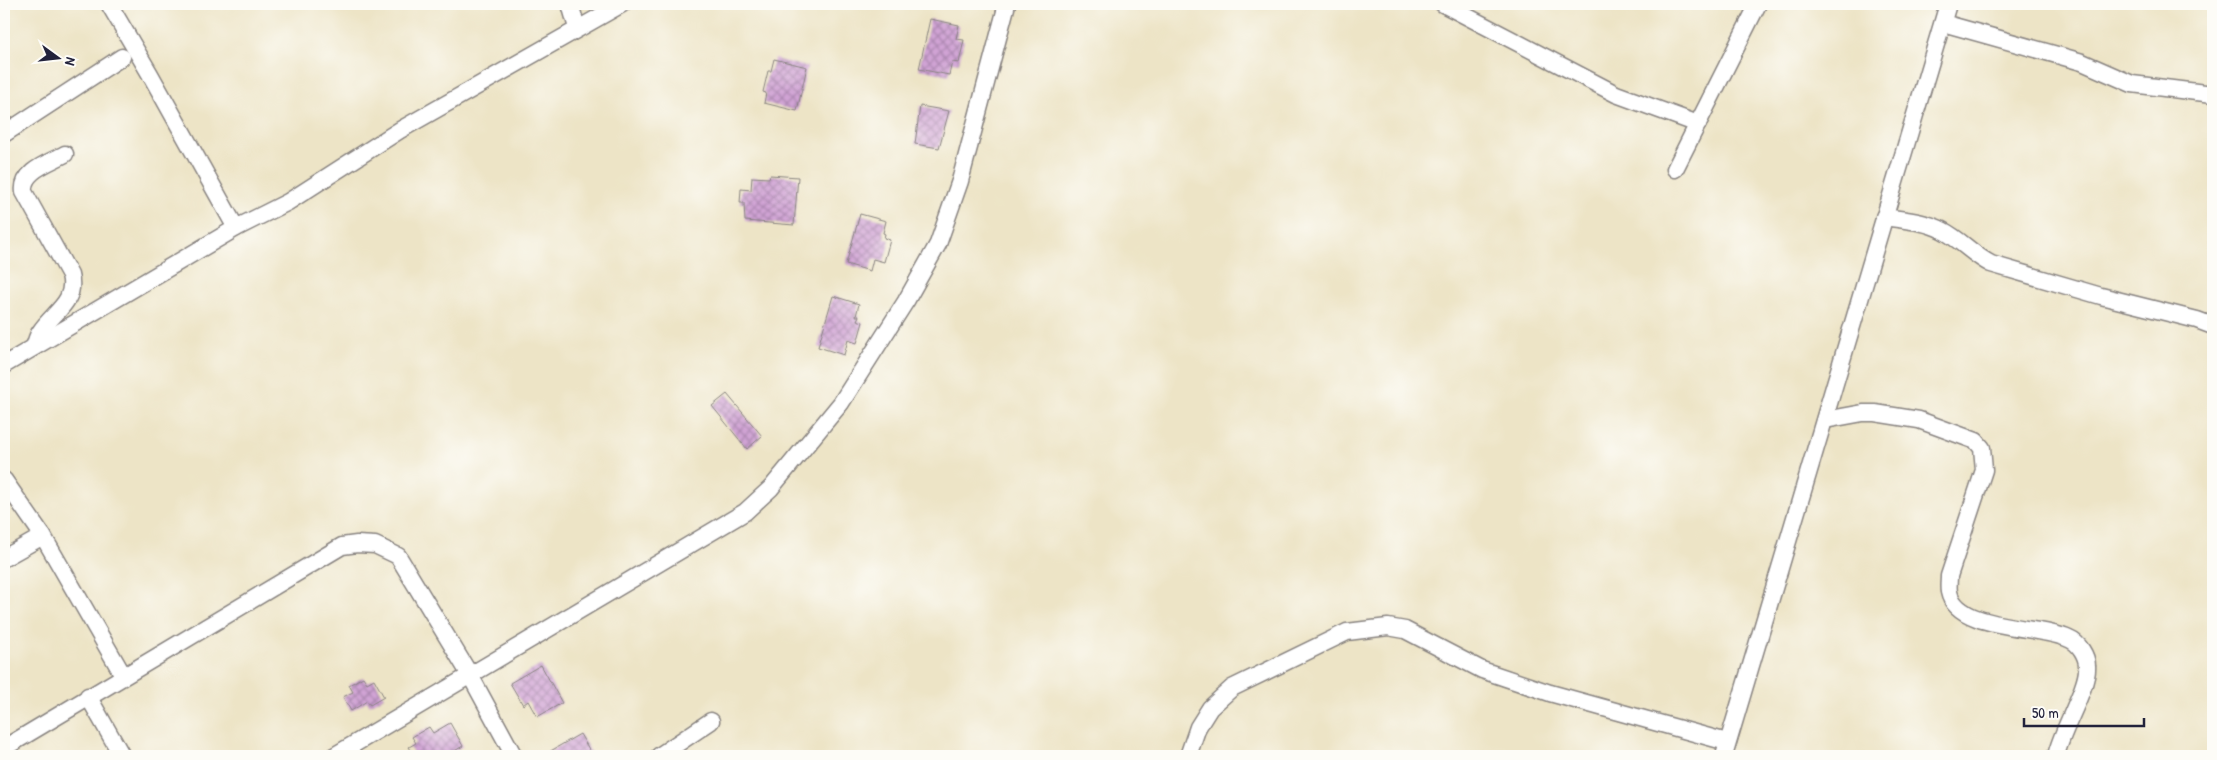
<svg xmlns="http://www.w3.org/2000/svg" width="2217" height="760" viewBox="0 0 2217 760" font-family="'Patrick Hand',sans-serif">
<defs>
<pattern id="building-cross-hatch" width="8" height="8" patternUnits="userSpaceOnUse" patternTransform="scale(1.25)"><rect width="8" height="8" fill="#d0a3d4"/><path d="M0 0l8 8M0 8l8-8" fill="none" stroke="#a884ad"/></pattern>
</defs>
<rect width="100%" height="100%" fill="#fdfcf7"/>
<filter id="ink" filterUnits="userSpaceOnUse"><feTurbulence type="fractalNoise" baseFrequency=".02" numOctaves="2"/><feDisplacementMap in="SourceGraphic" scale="10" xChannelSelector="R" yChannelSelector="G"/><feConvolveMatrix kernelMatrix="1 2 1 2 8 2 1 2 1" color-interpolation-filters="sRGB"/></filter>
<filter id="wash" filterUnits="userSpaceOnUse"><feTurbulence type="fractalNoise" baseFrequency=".0096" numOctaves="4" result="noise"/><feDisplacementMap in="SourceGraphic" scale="20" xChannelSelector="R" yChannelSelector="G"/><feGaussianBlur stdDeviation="1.12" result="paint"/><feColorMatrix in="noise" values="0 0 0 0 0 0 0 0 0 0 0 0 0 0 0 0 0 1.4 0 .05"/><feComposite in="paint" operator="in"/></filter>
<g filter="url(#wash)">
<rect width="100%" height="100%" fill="#ede4c6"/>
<g id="blocks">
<g fill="url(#building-cross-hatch)">
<path d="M930,19L959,25L956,39L964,40L959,63L952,62L949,75L919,69Z"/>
<path d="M774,59L807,67L797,111L764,103L766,93L763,92L768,71H771Z"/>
<path d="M920,106L949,111L939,148L915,144Z"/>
<path d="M770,175L798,177L794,225L745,221L744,203H740L741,189L751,190L752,177L769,178Z"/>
<path d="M860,214L886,221L883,233L885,234L884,238L890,240L884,262L873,259L870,271L846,264Z"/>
<path d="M833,296L859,304L856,316H859L857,320L863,322L857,343L848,340L844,355L818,347Z"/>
<path d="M727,394L762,436L747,449L712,406Z"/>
<path d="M541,665L562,703L537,717L528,701L523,705L510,683Z"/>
<path d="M363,677L367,683L374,679L384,697L370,705L367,701L351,711L343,697L353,692L349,685Z"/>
<path d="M450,723L463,746L446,756H415L409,747L416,743L412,737L429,727L433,733Z"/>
<path d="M580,734L593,756H542Z"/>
</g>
</g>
</g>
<g filter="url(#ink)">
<use href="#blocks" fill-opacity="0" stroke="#888380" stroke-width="1"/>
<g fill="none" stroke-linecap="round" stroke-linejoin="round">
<defs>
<g id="minor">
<path d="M109,4L150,74L236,228"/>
<path d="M570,4L577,28"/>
<path d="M1443,4L1616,94L1698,124"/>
<path d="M1943,23L2082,62L2132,84L2213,94"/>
<path d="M4,134L122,57"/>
<path d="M1675,169L1758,4"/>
<path d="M1884,217C1903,220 1925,221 1942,230C1960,239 1973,255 1991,264L2101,296L2197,320L2213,326"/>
<path d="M34,347C36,342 37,336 40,332C53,312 77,302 70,275L24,192C21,171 49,163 65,154"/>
<path d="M4,365L236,228L288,202L400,130L622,4"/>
<path d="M1825,420L1863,413H1875L1919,420L1976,441L1982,448L1984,470L1949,576C1949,581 1948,587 1949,592C1957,631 2041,625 2069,639C2079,643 2087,656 2087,666C2089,686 2061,731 2056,756"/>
<path d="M4,480L43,536L123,675"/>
<path d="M4,558L43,536"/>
<path d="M88,696L122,756"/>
<path d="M4,748L342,546L357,544L375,545L398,556L470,675L514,756"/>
<path d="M334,756L745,512L771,488L841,403L906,301L938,244L960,181L1007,4"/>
<path d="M659,756L711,721"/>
<path d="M1188,756L1198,727L1210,708L1232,688L1347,632L1388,627L1405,630L1482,670L1550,693L1727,742"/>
<path d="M1724,756L1948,4"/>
</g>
</defs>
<use href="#minor" stroke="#888380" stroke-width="19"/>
<use href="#minor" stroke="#fff" stroke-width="16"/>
</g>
</g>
<rect width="2217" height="760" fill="none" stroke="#fdfcf7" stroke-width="20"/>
<g transform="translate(58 58) rotate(105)" stroke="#fdfcf7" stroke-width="4" paint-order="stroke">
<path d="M0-4L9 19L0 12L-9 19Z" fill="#22223b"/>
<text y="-8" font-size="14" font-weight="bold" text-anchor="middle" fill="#22223b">N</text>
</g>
<path d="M2024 718v8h120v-8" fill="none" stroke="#22223b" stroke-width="2.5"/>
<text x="2032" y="718" font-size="15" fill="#22223b" stroke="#fdfcf7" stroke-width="4" paint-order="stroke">50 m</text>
</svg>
